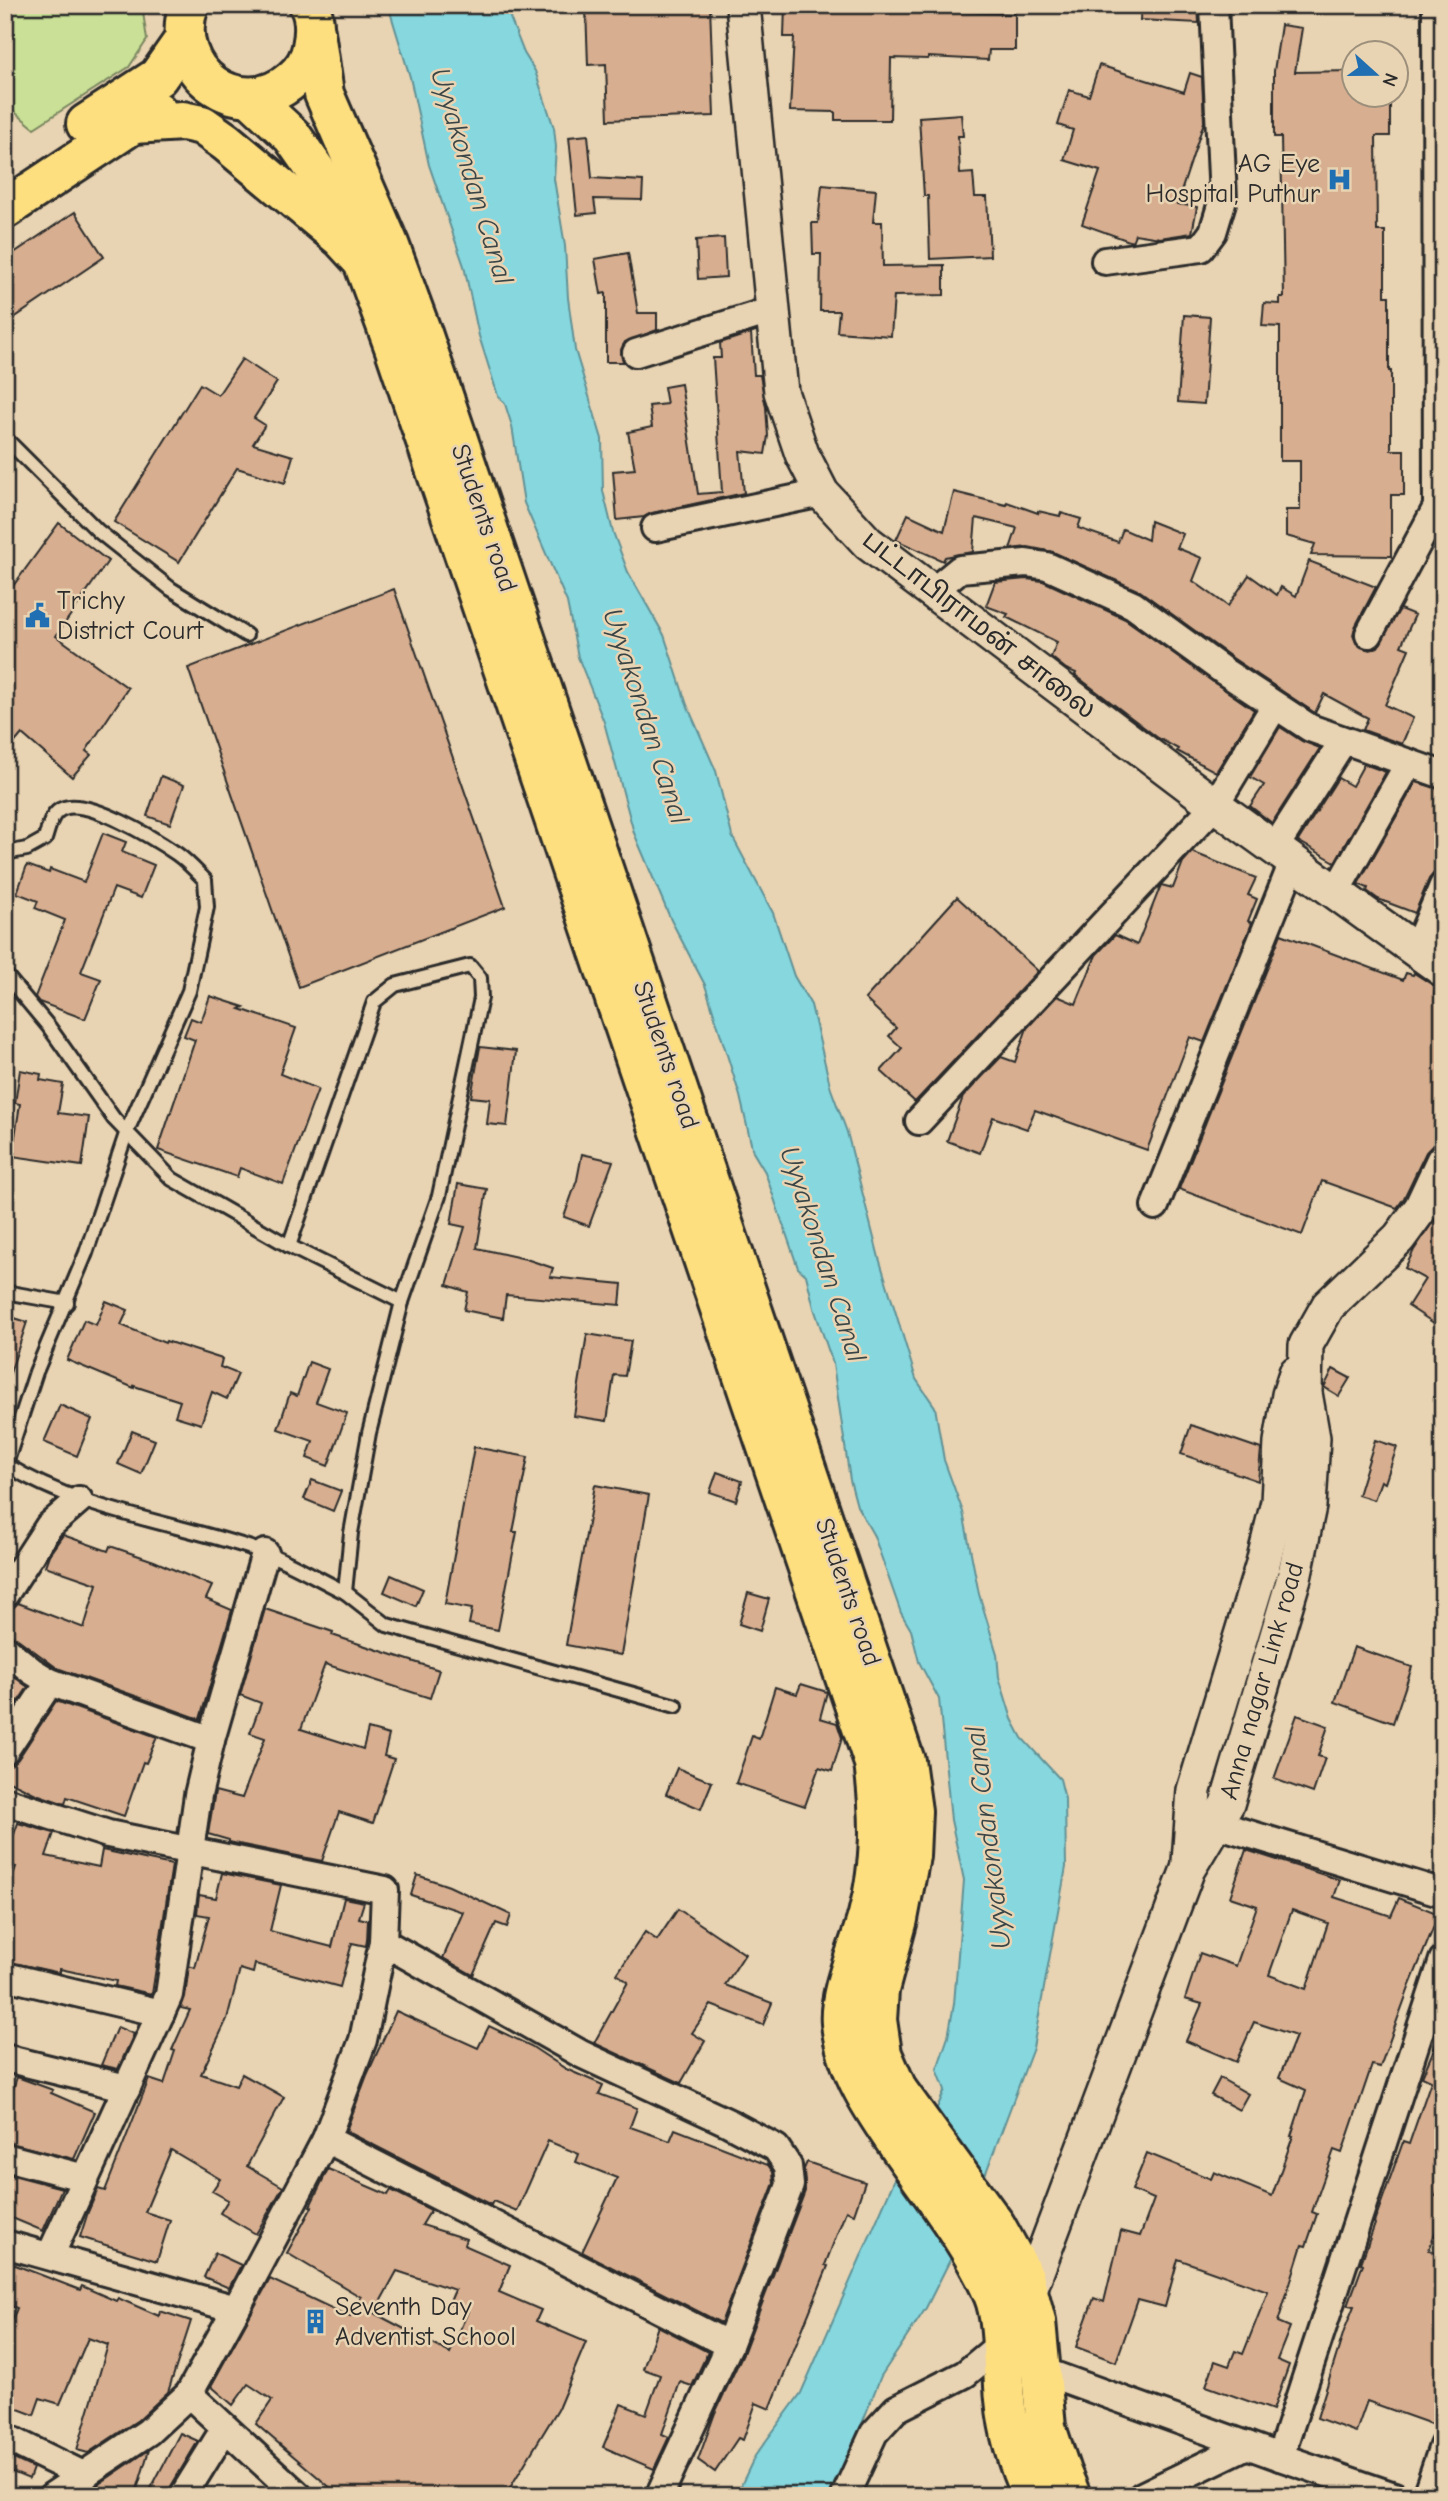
<svg xmlns="http://www.w3.org/2000/svg" width="1448" height="2501" viewBox="0 0 1448 2501" font-family="'Comic Neue','Noto Sans Tamil',sans-serif">
<rect width="100%" height="100%" fill="#e8d3b2"/>
<filter id="ink" filterUnits="userSpaceOnUse"><feTurbulence type="fractalNoise" baseFrequency=".0143" numOctaves="2"/><feDisplacementMap in="SourceGraphic" scale="14" xChannelSelector="R" yChannelSelector="G"/><feConvolveMatrix kernelMatrix="1 2 1 2 8 2 1 2 1" color-interpolation-filters="sRGB"/></filter>
<g filter="url(#ink)">
<path fill="#c9e096" stroke="#7a8660" stroke-width="2" d="M5,5H142L147,40L129,67L34,128L5,104Z"/>
<path fill="#86d7de" stroke="#629296" stroke-width="2" d="M388,5H505L524,53L535,71L554,128L556,147L554,179L565,246L568,298L575,350L602,439L603,491L613,532L628,572L664,635L687,705L716,771L732,836L773,913L794,976L811,1005L831,1089L847,1132L879,1258L916,1379L935,1407L944,1460L963,1512L979,1594L997,1654L999,1677L1012,1719L1022,1738L1060,1779L1065,1799L1066,1867L1033,2048L962,2236L926,2308L881,2376L833,2496H736L755,2456L801,2393L894,2181L932,2119L945,2090L937,2069L948,2037L954,2004L964,1880L951,1820L939,1699L919,1662L911,1630L901,1613L874,1536L857,1506L850,1480L833,1364L814,1308L806,1275L798,1268L765,1172L753,1152L740,1096L705,985L671,920L634,833L604,722L578,657L567,602L524,503L512,426L505,404L498,396L479,336L464,266L429,165L410,77Z"/>
<g fill="#d7ae8f" stroke="#2b2b2b" stroke-width="2" fill-rule="evenodd">
<path d="M657,5H710L714,116L608,120L606,64L588,65L586,8Z"/>
<path d="M785,5L930,6V11L1015,14V50H989L988,60L928,57V59L891,58L890,120H835V112L790,111L794,37H784Z"/>
<path d="M1141,5H1198L1199,23L1140,20Z"/>
<path d="M1281,25L1302,28L1295,72L1354,71V94H1390V136H1376L1377,231H1385V296H1389V371H1391V450H1404V495H1391V556L1311,555L1315,544L1286,536V510H1300V461H1280V327L1262,326L1264,303L1280,304V297H1284L1281,137H1274V71Z"/>
<path d="M1099,65L1184,92L1190,73L1202,77L1204,122L1177,204L1197,207L1192,233L1160,238L1135,234L1132,242L1082,224L1100,171L1064,160L1073,130L1058,125L1069,90L1089,96Z"/>
<path d="M961,114L963,136H958L960,174L973,173L975,197H987L990,256L930,259L928,196H924L919,117Z"/>
<path d="M588,135L592,178L643,181L642,200L594,199L596,213L577,215L569,137Z"/>
<path d="M822,185L876,190L873,222H882L883,266L944,265V295L894,296L891,336L837,332L839,311H820L821,254H813L812,223H818Z"/>
<path d="M75,212L104,257L5,324V259Z"/>
<path d="M724,238L726,277L698,279L696,240Z"/>
<path d="M628,253L638,313H657V330L625,342L621,350L624,362H606V293L601,294L595,259Z"/>
<path d="M1184,315L1210,317L1204,404L1178,402Z"/>
<path d="M751,333L754,375H760L766,407L768,436L765,454L740,451L744,493L652,513L644,517L617,520L613,471L635,469L628,432L652,427L649,406L667,404L664,387L681,384L698,494L722,492L713,358H721L720,343Z"/>
<path d="M242,359L277,382L254,418L265,425L253,444L293,456L285,483L237,468L179,562L114,522L200,384L218,395Z"/>
<path d="M954,492L1006,505L1007,502L1038,513V511L1060,516L1061,513L1081,519L1078,528L1118,542L1123,529L1148,540L1150,521L1183,534L1177,548L1202,558L1193,581L1228,606L1249,575L1277,595L1281,587L1296,596L1309,561L1376,587L1355,627L1353,635L1356,643L1361,647L1370,650L1378,647L1400,609L1415,615L1401,646L1409,649L1385,705L1413,718L1402,744L1363,730L1368,718L1324,694L1315,713L1234,659L1140,591L1053,552L1028,547L1010,549L1017,528L976,518L973,552L945,557L943,561L896,540L908,514L944,531Z"/>
<path d="M59,523L108,561L56,636L128,688L86,751L91,755L72,777L22,734L5,754V597Z"/>
<path d="M1026,579L1043,581L1125,619L1254,710L1216,772L1177,751L1178,749L1158,738L1075,675L1076,673L1066,669L1051,657L1057,642L1006,617L1008,614L986,606L995,582Z"/>
<path d="M394,589L505,907L299,987L188,668Z"/>
<path d="M1280,727L1302,741L1320,748L1272,823L1250,806L1264,785L1250,777Z"/>
<path d="M1364,764L1386,772L1335,862L1298,841L1338,778L1352,786Z"/>
<path d="M161,776L184,785L170,824L147,816Z"/>
<path d="M1416,782L1443,790V871L1434,873L1429,879L1415,913L1378,899L1367,891L1368,888L1358,884Z"/>
<path d="M103,833L126,842L122,852L154,865L141,898L114,888L81,972L101,979L85,1019L39,1002L35,997L65,920L35,908L38,901L17,893L27,865L49,873L50,869L84,882Z"/>
<path d="M1192,852L1256,878L1248,895L1257,899L1248,921L1252,923L1204,1042L1190,1037L1147,1150L1035,1110L1027,1129L993,1117L980,1153L947,1141L963,1097L1001,1057L1015,1062L1027,1028L1057,996L1076,1004L1096,955L1115,935L1137,945L1161,885L1173,888L1183,862Z"/>
<path d="M957,897L1038,971L915,1102L881,1071L902,1048L889,1036L896,1028L865,999Z"/>
<path d="M1281,934L1403,980L1406,973L1413,975L1414,973L1436,987L1434,994L1443,997V1142L1433,1145L1426,1152L1404,1198L1397,1208L1322,1181L1302,1235L1179,1189Z"/>
<path d="M210,996L244,1007L240,1009L296,1028L280,1074L318,1089L283,1184L240,1168L237,1177L158,1150L195,1040L184,1036L191,1018L201,1022Z"/>
<path d="M480,1047L516,1051L507,1126L487,1124L490,1099L471,1097Z"/>
<path d="M20,1070L41,1074L40,1080L63,1084L58,1113L89,1117L82,1166L12,1156L20,1104L15,1103Z"/>
<path d="M582,1154L613,1161L589,1226L564,1217L577,1180Z"/>
<path d="M458,1184L487,1189L477,1248L526,1259L553,1268L550,1277L622,1284L620,1305L506,1295L503,1318L464,1310L468,1292L447,1285L465,1227L451,1224Z"/>
<path d="M1443,1207V1329L1408,1306L1425,1279L1405,1268L1414,1250Z"/>
<path d="M106,1301L128,1310L121,1325L165,1343L166,1341L222,1359L220,1367L238,1374L227,1399L212,1392L201,1424L175,1416L180,1401L134,1386V1388L67,1360L84,1320L96,1325Z"/>
<path d="M5,1315L27,1322L9,1376H5Z"/>
<path d="M587,1334L631,1341L625,1376L614,1375L607,1421L574,1416Z"/>
<path d="M309,1362L328,1369L316,1402L347,1413L328,1466L307,1458L313,1441L278,1429L290,1393L297,1396Z"/>
<path d="M1333,1369L1350,1378L1339,1396L1324,1387Z"/>
<path d="M60,1405L92,1419L77,1456L44,1442Z"/>
<path d="M1191,1425L1261,1449L1258,1481L1181,1454Z"/>
<path d="M132,1431L155,1440L141,1474L118,1464Z"/>
<path d="M1375,1440L1397,1447L1385,1483L1381,1481L1374,1500L1358,1495Z"/>
<path d="M474,1447L528,1457L513,1532H517L498,1630L469,1624L472,1609L445,1604Z"/>
<path d="M717,1472L742,1481L736,1501L710,1492Z"/>
<path d="M312,1480L341,1491L333,1511L304,1499Z"/>
<path d="M595,1485L649,1495L621,1655L566,1645Z"/>
<path d="M63,1535L108,1551L110,1546L154,1561L212,1586L206,1599L232,1610L200,1719L57,1668L15,1637L5,1634V1610L13,1608L18,1603L84,1628L97,1584L45,1566L49,1555Z"/>
<path d="M391,1575L423,1589L416,1606L384,1592Z"/>
<path d="M748,1593L769,1599L760,1631L739,1624Z"/>
<path d="M265,1609L333,1632L332,1635L439,1670L430,1698L325,1664L301,1729L363,1749L368,1729L389,1735L384,1756L394,1759L373,1823L339,1812L322,1861L229,1842V1840L208,1834L215,1791L242,1798L265,1738L250,1733L261,1703L240,1695Z"/>
<path d="M1354,1647L1412,1667L1393,1723L1335,1702Z"/>
<path d="M5,1670L28,1687L5,1721Z"/>
<path d="M801,1684L827,1692L820,1718L837,1723L842,1738L832,1771L819,1767L805,1806L736,1783L752,1736L759,1739L775,1687L797,1694Z"/>
<path d="M56,1701L157,1737L146,1763L143,1762L124,1816L67,1797L65,1804L36,1794L5,1779V1766L13,1764L18,1759Z"/>
<path d="M1297,1715L1328,1726L1318,1756L1325,1758L1313,1793L1274,1779Z"/>
<path d="M677,1768L712,1782L701,1809L666,1794Z"/>
<path d="M18,1823L54,1833L46,1856L99,1867L102,1850L172,1865L152,1994L115,1986L116,1981L60,1969V1973L5,1961V1899L16,1867L5,1864V1860Z"/>
<path d="M1246,1850L1340,1880L1334,1897L1391,1916L1399,1898L1439,1914L1410,1985L1380,2067L1372,2065L1342,2153L1334,2150L1312,2212L1317,2214L1306,2246L1302,2245L1278,2322L1290,2327L1277,2360L1289,2365L1273,2410L1206,2386L1215,2361L1229,2366L1235,2351L1243,2354L1268,2291L1178,2259L1165,2307L1138,2300L1116,2362L1076,2347L1094,2298L1104,2302L1121,2231L1140,2236L1154,2199L1132,2190L1147,2153L1211,2179L1214,2172L1272,2196L1293,2136H1291L1306,2090L1279,2078L1296,2036L1254,2022L1236,2062L1186,2041L1202,2004L1185,1999L1200,1953L1236,1966L1257,1906L1230,1897ZM1292,1910L1328,1923L1306,1989L1269,1975Z"/>
<path d="M222,1873L281,1885L270,1931L332,1947L344,1898L364,1902L359,1918L368,1920L367,1940L366,1946L352,1943L340,1987L255,1964L253,1973L240,1969L227,2019L201,2074L236,2086L242,2074L284,2097L247,2166L283,2187L256,2234L220,2213L228,2200L212,2191L220,2179L171,2150L145,2212L170,2220L157,2261L80,2237L88,2212L98,2189L105,2191L149,2079L164,2084L175,2051L172,2050L190,2010L181,2008L185,1997L189,1966L195,1968L209,1916L197,1914L199,1895L216,1898Z"/>
<path d="M417,1875L449,1886L511,1915L507,1927L496,1923L473,1975L443,1958L463,1912L411,1895Z"/>
<path d="M678,1909L745,1954L725,1985L772,2003L763,2025L711,2005L692,2033L705,2041L681,2083L594,2043L628,1982L617,1974L645,1932L657,1940Z"/>
<path d="M396,2011L478,2048L489,2026L531,2046L566,2069L603,2085L599,2094L637,2108L630,2127L670,2141L675,2129L768,2165L773,2172L774,2183L721,2323L582,2252L617,2178L576,2162L579,2154L548,2141L517,2211L493,2201L491,2205L346,2131L367,2075Z"/>
<path d="M117,2027L134,2034L118,2069L101,2065Z"/>
<path d="M1443,2028V2178L1436,2196L1443,2198V2211L1429,2250L1443,2255V2409L1437,2426L1367,2401L1356,2432L1317,2418L1344,2331L1354,2306L1348,2305L1363,2264L1361,2263L1375,2224L1374,2223L1403,2142L1409,2144L1431,2081L1422,2077Z"/>
<path d="M17,2077L53,2090L51,2093L95,2112L74,2159L5,2142V2086L13,2089Z"/>
<path d="M1220,2078L1248,2094L1239,2110L1211,2095Z"/>
<path d="M807,2162L865,2182L854,2214L846,2211L825,2265L828,2266L770,2409L756,2403L743,2440L738,2438L715,2472L698,2460L715,2413L744,2351L805,2191L804,2169Z"/>
<path d="M328,2169L388,2195L391,2190L431,2210L422,2225L466,2239L464,2245L510,2265L499,2292L541,2310L536,2321L586,2342L558,2409L505,2496H340L256,2424L272,2400L248,2384L233,2405L211,2386L270,2279L350,2317L361,2297L287,2253L312,2207L310,2206ZM397,2271L455,2290L449,2304L468,2311L450,2353L374,2313Z"/>
<path d="M5,2173L62,2188L43,2231L5,2215Z"/>
<path d="M215,2253L241,2265L229,2288L204,2277Z"/>
<path d="M5,2261L80,2290L82,2286L116,2301L118,2298L159,2316L160,2311L191,2321L168,2392L138,2420L88,2453L77,2450L108,2345L88,2338L60,2404L40,2398L34,2415L5,2404V2338L17,2308L5,2304Z"/>
<path d="M658,2326L708,2352L692,2386L680,2382L662,2434L669,2437L654,2469L603,2447L621,2404L646,2414L660,2375L643,2369Z"/>
<path d="M180,2433L198,2441L170,2488L167,2496H147Z"/>
<path d="M149,2450L135,2496H90L99,2484Z"/>
<path d="M5,2455L33,2468L29,2479L5,2469Z"/>
</g>
<g fill="none" stroke-linecap="round" stroke-linejoin="round">
<defs>
<g id="service">
<path d="M5,438L98,531L171,589L246,635"/>
<path d="M5,853L27,849L45,839C49,827 51,812 64,808C90,799 155,839 177,854C187,861 196,871 205,880L207,907L189,991L127,1131L86,1253L36,1372L5,1467"/>
<path d="M5,974L49,1027L114,1119L172,1179L289,1246L402,1302"/>
<path d="M5,1292L67,1303"/>
<path d="M5,1464C83,1513 177,1522 263,1552C291,1562 318,1579 345,1592L351,1533L369,1433L402,1302L439,1196L481,998L480,978L470,966L395,985L374,1002L289,1246"/>
<path d="M345,1592L387,1625L676,1706"/>
</g>
<g id="minor">
<path d="M1105,261L1201,248L1213,232L1223,199L1214,5"/>
<path d="M636,353L773,310"/>
<path d="M655,528L822,493"/>
<path d="M932,592L960,569L1026,563L1047,566L1133,605L1225,672L1310,728L1443,775"/>
<path d="M1369,634L1437,507L1436,5"/>
<path d="M1274,849L1343,741"/>
<path d="M1335,893L1409,763"/>
<path d="M1416,950L1443,886"/>
<path d="M919,1121L1215,805L1274,707"/>
<path d="M1155,1206L1293,862"/>
<path d="M5,1594L49,1526L79,1500"/>
<path d="M5,1649L32,1671L50,1682L211,1740"/>
<path d="M5,1750L50,1682"/>
<path d="M5,1801L108,1834L385,1890L383,1942"/>
<path d="M1216,1824L1443,1893"/>
<path d="M5,1976L161,2013"/>
<path d="M5,2058L127,2088"/>
<path d="M326,2139L729,2345"/>
<path d="M5,2157L85,2178"/>
<path d="M5,2244L236,2309L326,2139L363,2040L383,1942L581,2054L729,2123L776,2148L788,2166L790,2185L729,2345L659,2496"/>
<path d="M50,2256L169,1995L198,1795L211,1740L265,1553"/>
<path d="M189,2394L299,2496"/>
<path d="M5,2437L85,2476"/>
<path d="M1280,2457L1443,1960"/>
<path d="M52,2496L148,2432L189,2394L236,2309"/>
<path d="M183,2496L225,2428"/>
<path d="M845,2496L874,2433L896,2409L965,2374L1001,2344L1040,2370L1280,2457L1394,2496"/>
<path d="M1142,2496L1247,2445"/>
<path d="M1426,2496L1443,2446"/>
</g>
<g id="tertiary">
<path d="M743,5L781,392L802,454L822,493L868,543L1215,805L1443,970"/>
<path d="M1189,1862L1194,1790L1263,1563L1278,1502L1281,1442L1289,1395L1296,1373"/>
<path d="M1022,2307L1028,2295L1188,1869L1227,1804L1294,1578L1309,1506L1313,1438L1305,1393L1306,1345L1328,1306L1399,1238L1421,1208L1443,1161"/>
</g>
<g id="primary">
<path d="M189,5C166,71 240,126 293,79C302,71 310,59 312,47C315,33 316,19 309,5"/>
<path d="M315,32L324,94L389,244L423,336L905,1761L912,1811L910,1856L898,1919L879,1990L877,2020L882,2054L898,2091L996,2226L1024,2277L1036,2321L1046,2427L1061,2472L1071,2496"/>
<path d="M250,97L292,136L326,185L353,242"/>
<path d="M86,124L158,77L184,40"/>
<path d="M133,124L183,121L202,125L226,142L341,238L363,262L393,344L874,1763C881,1818 882,1861 868,1915C860,1946 838,1993 841,2023C846,2071 875,2112 902,2151C934,2197 970,2242 993,2294C1004,2319 1002,2371 1005,2399C1008,2433 1018,2466 1032,2496"/>
<path d="M5,209L133,124L157,111"/>
</g>
</defs>
<use href="#service" stroke="#2b2b2b" stroke-width="18"/>
<use href="#minor" stroke="#2b2b2b" stroke-width="32"/>
<use href="#tertiary" stroke="#2b2b2b" stroke-width="38"/>
<use href="#primary" stroke="#2b2b2b" stroke-width="44"/>
<use href="#service" stroke="#e8d3b2" stroke-width="12"/>
<use href="#minor" stroke="#e8d3b2" stroke-width="26"/>
<use href="#tertiary" stroke="#e8d3b2" stroke-width="33"/>
<use href="#primary" stroke="#fedf80" stroke-width="38"/>
</g>
</g>
<defs>
<symbol id="hospital-bare" viewBox="-9 -9 18 18"><path d="M-5-5h3v3.5h4V-5h3V5h-3V1.5h-4V5h-3Z" fill="#1f6fb2" stroke="#e8d3b2" stroke-width="2.5" paint-order="stroke"/></symbol>
<symbol id="civic-bare" viewBox="-9 -9 18 18"><path d="M-.6-6.5H3V-4.5H.6V-3L4-1V1h2V6H-6V1h2V-1L-.6-3ZM-1.2 2.5V6h2.4V2.5Z" fill="#1f6fb2" stroke="#e8d3b2" stroke-width="2.5" paint-order="stroke"/></symbol>
<symbol id="building-bare" viewBox="-9 -9 18 18"><path d="M-4-6H4V6H1V3H-1V6H-4ZM-2.5-4.3h1.7v1.8h-1.7ZM.8-4.3h1.7v1.8H.8ZM-2.5-1h1.7V.8h-1.7ZM.8-1h1.7V.8H.8Z" fill="#1f6fb2" stroke="#e8d3b2" stroke-width="2.5" paint-order="stroke"/></symbol>
</defs>
<g fill-rule="evenodd">
<use href="#hospital-bare" x="1322" y="162" width="35" height="35"/>
<use href="#civic-bare" x="20" y="598" width="35" height="35"/>
<use href="#building-bare" x="298" y="2304" width="35" height="35"/>
</g>
<g text-anchor="middle" dominant-baseline="central" stroke-width="5" stroke-linejoin="round" paint-order="stroke">
<g font-size="26" fill="#2b2b2b" stroke="#e8d3b2" text-anchor="start">
<text x="1320" y="164" text-anchor="end">AG Eye<tspan x="1320" dy="30">Hospital, Puthur</tspan></text>
<text x="57" y="601">Trichy<tspan x="57" dy="30">District Court</tspan></text>
<text x="335" y="2307">Seventh Day<tspan x="335" dy="30">Adventist School</tspan></text>
</g>
<g font-size="26" fill="#2b2b2b" stroke="#e8d3b2">
<text transform="translate(484 518) rotate(71)">Students road</text>
<text transform="translate(979 625) rotate(38)">பட்டாபிராமன் சாலை</text>
<text transform="translate(666 1055) rotate(71)">Students road</text>
<text transform="translate(848 1592) rotate(71)">Students road</text>
<text transform="translate(1262 1681) rotate(-74)">Anna nagar Link road</text>
</g>
<g font-size="28" font-style="italic" fill="#394546" stroke="#e8d3b2">
<text transform="translate(472 176) rotate(73)">Uyyakondan Canal</text>
<text transform="translate(646 716) rotate(72)">Uyyakondan Canal</text>
<text transform="translate(823 1254) rotate(72)">Uyyakondan Canal</text>
<text transform="translate(988 1838) rotate(-97)">Uyyakondan Canal</text>
</g>
</g>
<rect width="1448" height="2501" fill="none" stroke="#e8d3b2" stroke-width="28"/>
<rect x="14" y="14" width="1420" height="2473" fill="none" stroke="#2b2b2b" stroke-width="2.5" filter="url(#ink)"/>
<g transform="translate(1375 74) rotate(111)"><circle r="33" fill="#e8d3b2" stroke="#9c907c" stroke-width="2"/>
<path d="M0-5L12 26L0 18L-12 26Z" fill="#1f6fb2"/>
<text y="-10" font-size="19" font-weight="bold" text-anchor="middle" fill="#2b2b2b">N</text>
</g>
</svg>
